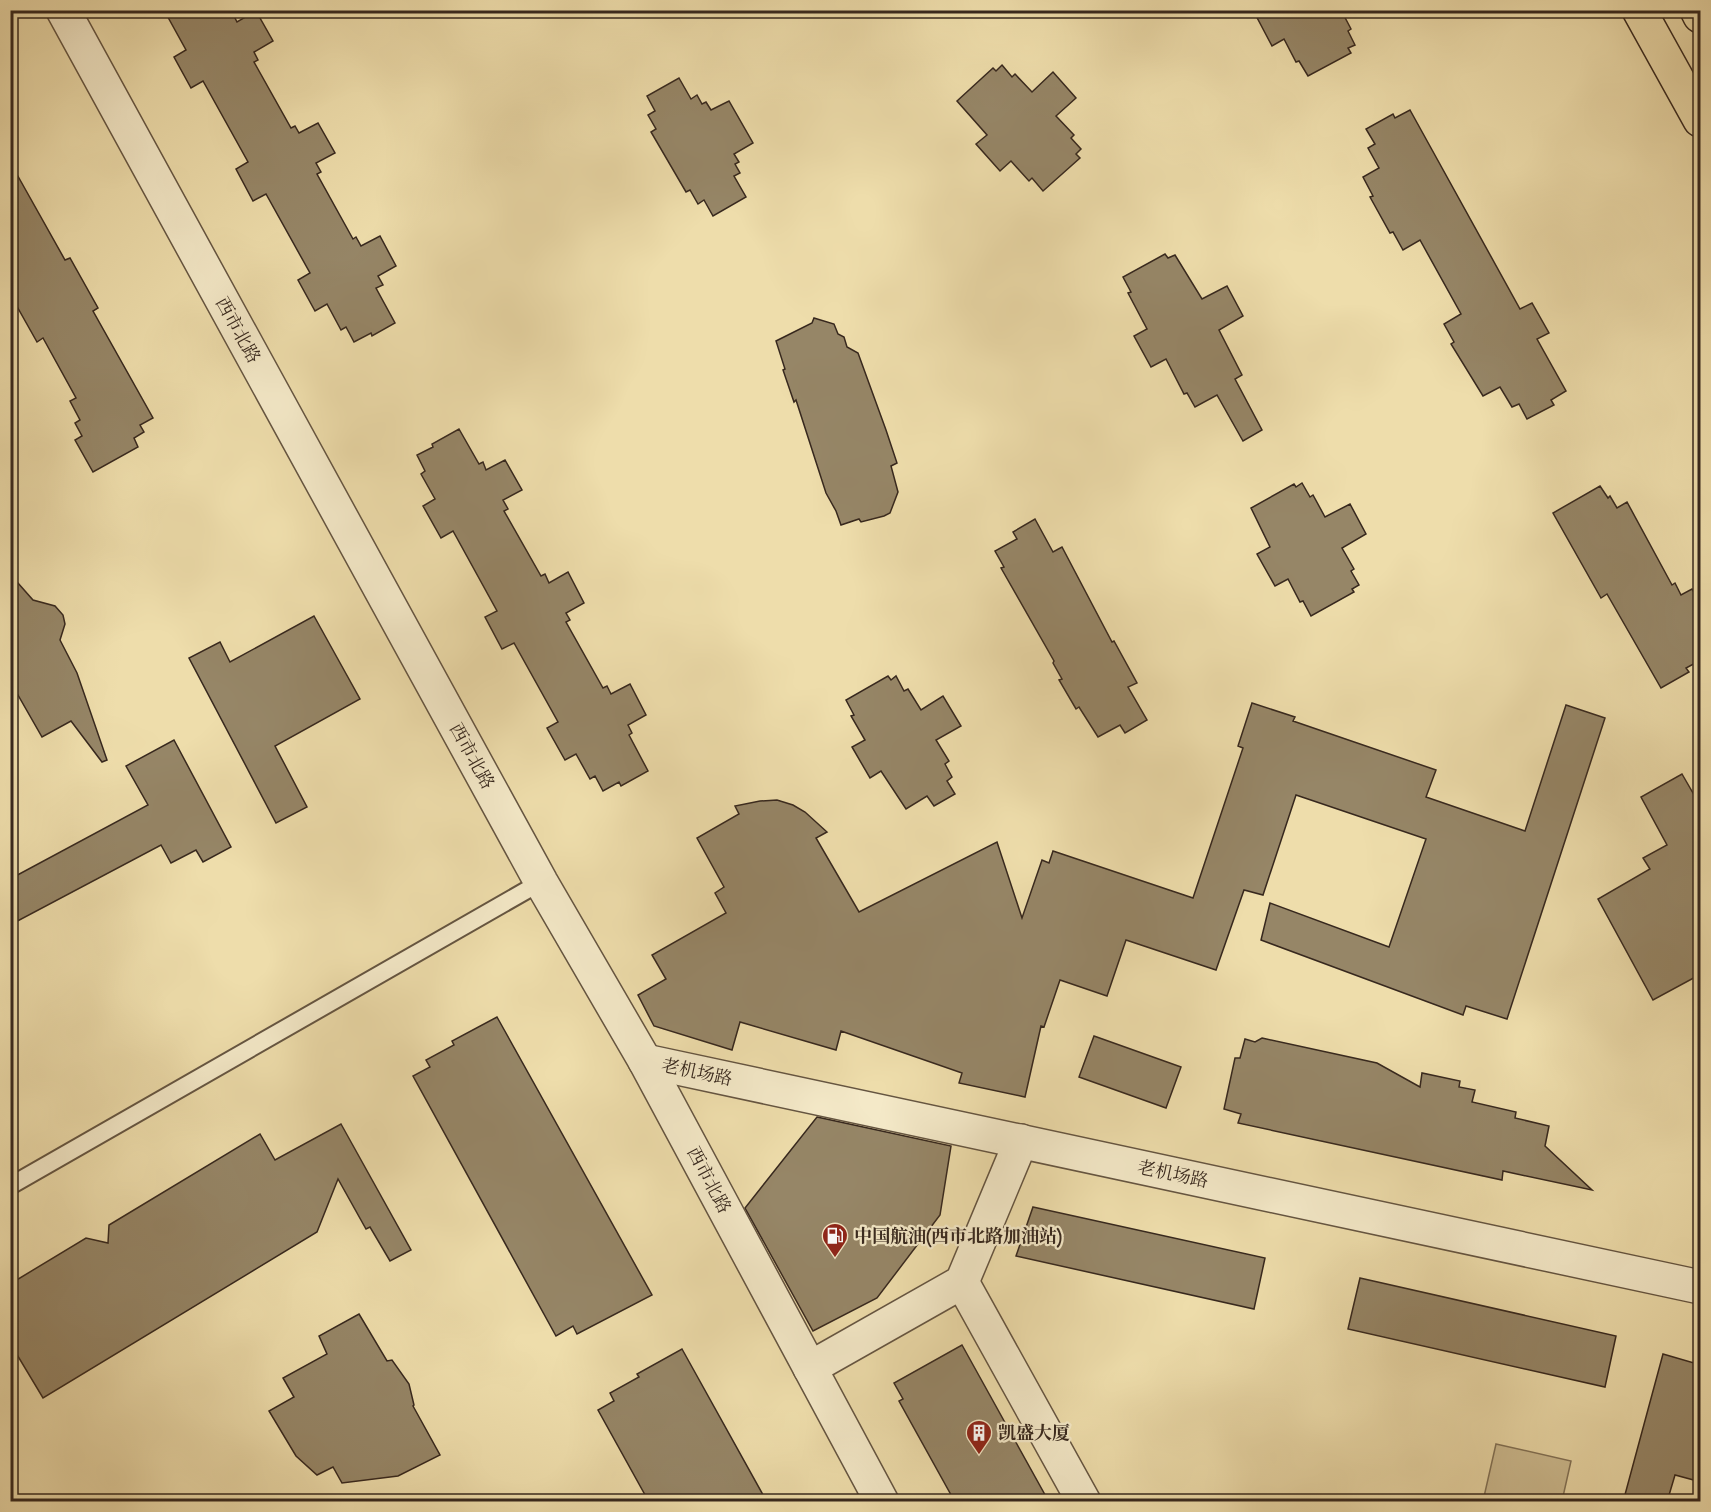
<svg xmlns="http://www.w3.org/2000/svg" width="1711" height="1512" viewBox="0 0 1711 1512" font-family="'IM FELL Great Primer','Noto Serif SC',serif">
<rect width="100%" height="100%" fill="#eeddab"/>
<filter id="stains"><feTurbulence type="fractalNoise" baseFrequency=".00333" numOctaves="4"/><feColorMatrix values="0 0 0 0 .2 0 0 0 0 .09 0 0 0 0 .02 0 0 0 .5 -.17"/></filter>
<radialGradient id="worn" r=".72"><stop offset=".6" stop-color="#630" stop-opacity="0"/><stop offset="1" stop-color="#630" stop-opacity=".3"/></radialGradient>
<path fill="#cfbe93" stroke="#837358" stroke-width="1.5" d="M1496,1444L1571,1461L1562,1501H1483Z"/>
<g fill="#968667" stroke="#37281e" stroke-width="1.5">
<path d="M164,10H231L237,22L256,11L273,41L254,52L258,60L254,62L291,128L295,126L299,133L318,123L335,153L316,163L321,172L317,174L353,239L356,237L361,246L380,236L396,266L378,276L383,285L376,288L395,323L372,336L371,333L354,342L346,327L341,330L327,304L315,311L298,280L310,273L266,194L253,201L236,169L248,162L203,81L191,88L174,57L186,50Z"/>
<path d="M1253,10H1341L1351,29L1348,31L1355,45L1348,48L1351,53L1308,76L1299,61L1296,62L1284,39L1272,46Z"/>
<path d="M1002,65L1012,77L1015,74L1032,92L1053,72L1076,98L1056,116L1074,135L1071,138L1081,149L1076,154L1080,158L1043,191L1032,178L1029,181L1011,161L1000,171L976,144L987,135L957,101L993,68L996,71Z"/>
<path d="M679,78L691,99L697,95L702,104L706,102L711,110L729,101L753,143L734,154L739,162L735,164L740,173L734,176L746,197L713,216L704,200L698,204L690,190L686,192L651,132L656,129L648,115L655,111L647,96Z"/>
<path d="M1410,110L1520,309L1532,303L1549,333L1537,339L1566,391L1551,400L1554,405L1527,419L1519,404L1512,407L1500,387L1483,396L1451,344L1454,342L1444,324L1461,314L1420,240L1403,250L1393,232L1390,233L1370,197L1373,196L1363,177L1379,168L1368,148L1375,144L1366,129L1393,114L1395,118Z"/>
<path d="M10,162L65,260L70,258L98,308L93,311L153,418L140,425L144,432L134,438L138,447L93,472L75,440L82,436L75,423L80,420L70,401L76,398L43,338L37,342L10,294Z"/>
<path d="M1165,254L1168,258L1175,255L1202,299L1227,286L1243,316L1219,330L1242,375L1235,379L1262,430L1243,441L1217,395L1195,407L1187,393L1184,394L1166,359L1151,367L1134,336L1147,329L1128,293L1131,292L1123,277Z"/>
<path d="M814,318L834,324L838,334L844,337L847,347L858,353L886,430L897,463L891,466L898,492L890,513L884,516L861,522L859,519L841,525L836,511L826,493L796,400L794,402L783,370L785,369L776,341L812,323Z"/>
<path d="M459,429L479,464L483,462L486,470L505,460L522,490L503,500L508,509L504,511L541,576L545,574L549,583L568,572L584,603L566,613L570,620L566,622L603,688L607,686L611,694L630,684L646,715L628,725L632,733L629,735L648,771L621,786L619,782L603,791L595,776L590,779L576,754L565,760L547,728L558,722L514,643L502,649L485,617L497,611L453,531L441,538L423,506L435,499L421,474L425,471L417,455L433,447L432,444Z"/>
<path d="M1302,483L1310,497L1313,495L1325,517L1350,504L1366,534L1342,548L1354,569L1351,571L1359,585L1352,589L1354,592L1311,616L1303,601L1300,602L1288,579L1275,586L1257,554L1270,547L1251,508L1294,484L1296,487Z"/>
<path d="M1600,486L1608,498L1610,496L1617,508L1627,502L1672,585L1675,583L1681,595L1692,589L1701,603V660L1686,668L1689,672L1661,688L1607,594L1601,598L1553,513Z"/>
<path d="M1035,519L1053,552L1062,547L1112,642L1114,641L1137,683L1128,687L1147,720L1125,733L1120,725L1098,737L1079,707L1076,709L1059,680L1062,679L1053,663L1054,661L1001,568L1004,567L995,551L1017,539L1013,532Z"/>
<path d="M10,574L33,600L55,606L63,615L65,624L60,640L77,673L107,760L102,762L71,721L42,737L10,681Z"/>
<path d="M314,616L360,699L275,746L307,807L276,823L189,658L220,642L230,662Z"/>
<path d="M888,676L891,680L896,676L904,691L908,689L921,710L943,696L961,726L936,740L949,761L945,764L952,777L947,781L955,794L934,806L927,796L906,809L881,771L870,778L852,747L865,740L851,716L854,715L846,700Z"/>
<path d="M1252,703L1295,717L1293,721L1436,770L1426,797L1525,831L1566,705L1605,718L1507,1019L1466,1006L1463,1015L1261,940L1270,903L1389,947L1426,839L1296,795L1263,895L1244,890L1216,970L1126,940L1107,996L1060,980L1044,1027L1041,1026L1025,1097L959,1083L962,1073L841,1031L836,1050L740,1022L732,1050L654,1026L638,995L666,979L652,955L726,913L715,893L724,887L697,838L739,814L735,806L760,801L777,800L793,805L805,812L827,832L816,838L859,912L997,842L1022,918L1042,860L1049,863L1053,851L1193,898L1243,748L1238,746Z"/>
<path d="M174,740L231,847L203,862L196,850L171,863L161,845L10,925V879L148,805L126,766Z"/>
<path d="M1682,774L1701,807V974L1653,1000L1598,899L1650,869L1643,858L1667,845L1641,797Z"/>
<path d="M497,1017L652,1295L577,1334L573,1326L556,1336L413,1076L430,1067L426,1060L454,1045L452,1041Z"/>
<path d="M1094,1036L1181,1067L1166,1108L1079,1077Z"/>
<path d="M1262,1038L1377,1063L1420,1087L1422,1073L1460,1081L1459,1087L1475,1090L1472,1102L1516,1112L1515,1118L1549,1126L1545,1146L1592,1190L1503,1171L1502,1180L1238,1123L1241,1114L1224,1109L1235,1058H1240L1245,1039L1255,1042Z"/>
<path d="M817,1117L951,1146L940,1215L877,1298L813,1331L745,1208Z"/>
<path d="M341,1124L411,1250L390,1261L370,1227L366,1229L338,1179L317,1232L43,1398L10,1343V1284L86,1238L108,1243L109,1225L260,1134L275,1160Z"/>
<path d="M1033,1207L1265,1258L1254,1309L1016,1256Z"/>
<path d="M1360,1278L1616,1336L1605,1387L1348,1329Z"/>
<path d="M359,1314L387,1361L392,1360L409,1384L414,1405L413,1406L440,1455L398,1476L342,1483L333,1467L317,1475L296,1456L269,1411L294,1397L283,1378L327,1354L319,1336Z"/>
<path d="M962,1345L1049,1502H955L899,1401L903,1399L894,1383Z"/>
<path d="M682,1349L767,1502H649L598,1410L614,1401L610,1393L639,1377L637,1374Z"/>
<path d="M1663,1354L1701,1365V1482L1675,1475L1667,1502H1623Z"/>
</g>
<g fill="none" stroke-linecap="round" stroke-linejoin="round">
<defs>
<path id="service" d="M10,1186L541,882"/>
<g id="minor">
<path d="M962,1282L1084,1502"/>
<path d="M810,1368L962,1282L1021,1141"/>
</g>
<g id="tertiary">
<path d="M63,10L541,882L645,1061L882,1502"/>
<path d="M645,1061L1700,1287"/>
</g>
<g id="primary">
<path d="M1639,10L1700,120"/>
<path d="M1697,10L1700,16"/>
</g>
</defs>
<use href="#service" stroke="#655541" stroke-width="20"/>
<use href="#minor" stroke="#655541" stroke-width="36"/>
<use href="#tertiary" stroke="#655541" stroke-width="36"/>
<use href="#primary" stroke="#37281e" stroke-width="36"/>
<use href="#service" stroke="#f4e9c8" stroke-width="16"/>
<use href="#minor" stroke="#f4e9c8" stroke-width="33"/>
<use href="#tertiary" stroke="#f4e9c8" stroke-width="33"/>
<use href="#primary" stroke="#eeddab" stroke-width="33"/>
</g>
<defs>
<symbol id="fuel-pin" viewBox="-11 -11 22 30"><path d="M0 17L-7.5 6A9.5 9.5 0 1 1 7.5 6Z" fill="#8f2418" stroke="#f4e9c8"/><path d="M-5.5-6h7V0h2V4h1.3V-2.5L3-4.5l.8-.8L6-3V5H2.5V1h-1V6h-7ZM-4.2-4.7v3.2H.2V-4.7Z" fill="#fff"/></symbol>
<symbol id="building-pin" viewBox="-11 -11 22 30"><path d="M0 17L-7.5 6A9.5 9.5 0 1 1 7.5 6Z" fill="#8f2418" stroke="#f4e9c8"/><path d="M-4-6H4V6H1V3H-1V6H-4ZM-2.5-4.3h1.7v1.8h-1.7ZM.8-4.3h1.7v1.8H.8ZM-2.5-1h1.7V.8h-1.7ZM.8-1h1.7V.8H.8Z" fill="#fff"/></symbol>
</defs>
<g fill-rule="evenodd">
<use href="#fuel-pin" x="820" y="1221" width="30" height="40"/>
<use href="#building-pin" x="964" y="1418" width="30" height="40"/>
</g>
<g text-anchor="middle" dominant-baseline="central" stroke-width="4.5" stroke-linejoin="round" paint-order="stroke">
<g font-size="18" fill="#37281e" stroke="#f4e9c8">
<text transform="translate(238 330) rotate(61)">西市北路</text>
<text transform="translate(472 756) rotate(61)">西市北路</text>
<text transform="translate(697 1072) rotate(12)">老机场路</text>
<text transform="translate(1173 1174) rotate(12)">老机场路</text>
<text transform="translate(709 1180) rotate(62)">西市北路</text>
</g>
<g font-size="18" font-weight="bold" fill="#37281e" stroke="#f4e9c8" text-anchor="start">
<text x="854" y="1236">中国航油(西市北路加油站)</text>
<text x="998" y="1433">凯盛大厦</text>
</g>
</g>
<rect width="1711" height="1512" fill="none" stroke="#eeddab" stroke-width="36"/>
<rect x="12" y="12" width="1687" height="1488" fill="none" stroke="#37281e" stroke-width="3"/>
<rect x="18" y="18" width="1675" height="1476" fill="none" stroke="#37281e" stroke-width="1.5"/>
<rect width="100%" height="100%" filter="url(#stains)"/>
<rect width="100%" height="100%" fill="url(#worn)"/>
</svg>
